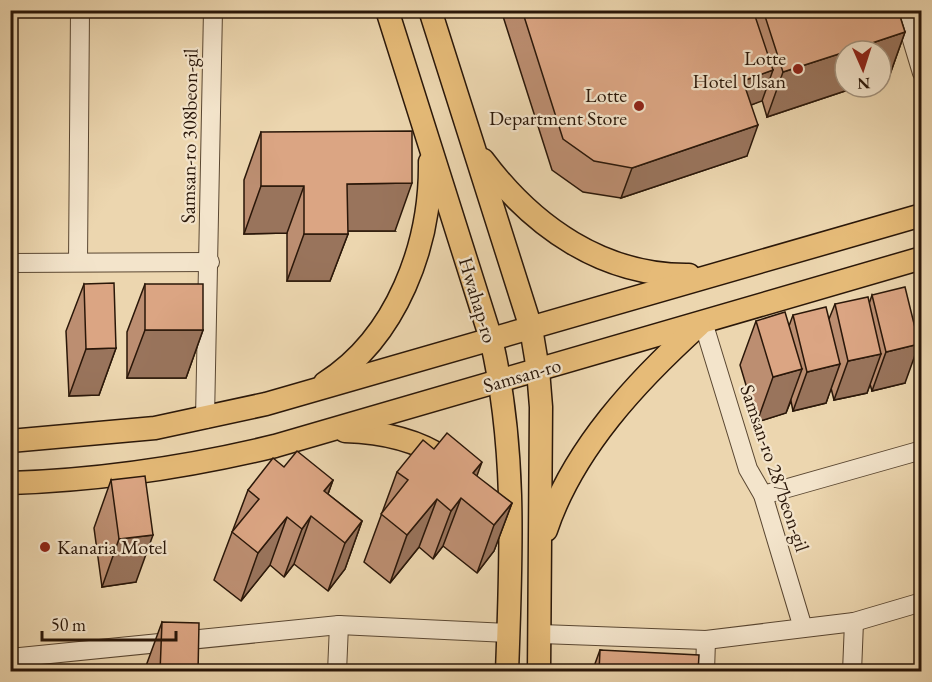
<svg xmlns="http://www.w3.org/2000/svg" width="932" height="682" viewBox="0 0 932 682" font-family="'EB Garamond',serif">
<rect width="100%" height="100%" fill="#ecd6af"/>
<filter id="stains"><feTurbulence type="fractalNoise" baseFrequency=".00333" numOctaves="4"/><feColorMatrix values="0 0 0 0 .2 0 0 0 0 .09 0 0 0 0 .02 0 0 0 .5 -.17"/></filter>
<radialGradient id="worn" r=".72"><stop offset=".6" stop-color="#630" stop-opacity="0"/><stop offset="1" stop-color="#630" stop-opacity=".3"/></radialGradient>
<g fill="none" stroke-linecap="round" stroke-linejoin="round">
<defs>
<g id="minor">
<path d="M903,10L922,73"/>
<path d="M78,262L80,10"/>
<path d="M10,263L210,262"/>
<path d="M703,322L748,469L763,495L803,628"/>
<path d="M205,419L213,10"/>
<path d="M763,495L922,450"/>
<path d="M541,634L706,640L854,622L922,602"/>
<path d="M10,658L339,625L508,633"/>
<path d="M337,672L339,625"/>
<path d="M705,672L706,640"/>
<path d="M852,672L854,622"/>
</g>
<g id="major">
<path d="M387,10L491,339C517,449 511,560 507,672"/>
<path d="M430,10L531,328L538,370L541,407L539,672"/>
<path d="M483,160C533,227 603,276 689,275"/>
<path d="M325,383C397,337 431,245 430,162"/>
<path d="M345,431C380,432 416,439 445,459"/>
<path d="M10,441L155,428L266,404L922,215"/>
<path d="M10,483C100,480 188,467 275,446L922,258"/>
<path d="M546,530C573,449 637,381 699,325"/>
</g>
</defs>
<use href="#minor" stroke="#5a4732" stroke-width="20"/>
<use href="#major" stroke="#2a1709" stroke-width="25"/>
<use href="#minor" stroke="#f3e4cb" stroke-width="18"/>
<use href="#major" stroke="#e6bb78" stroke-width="22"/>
</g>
<g fill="#bc8e71" stroke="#2a1709" stroke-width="1.5">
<path d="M501,10H898L905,32L889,77L881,79V51L845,87H857L767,117L762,100L751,105L747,156L621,198L583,192L552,170Z"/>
<path d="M261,132L395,231H347L348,234L330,281H287V233L244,234V180Z"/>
<path d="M84,284L116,348L99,395L69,396L66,331Z"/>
<path d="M145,284L203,330L186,378H127V332Z"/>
<path d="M872,295L905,383L872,391L870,384L867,393L834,400L831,388L826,403L793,411L791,401L786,413L757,422L740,365L756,321L789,326L793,315L829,319L835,304H869Z"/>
<path d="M434,449L512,503L494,551L477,573L443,546L433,559L419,547L390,583L364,562L397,472Z"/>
<path d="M284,467L333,480L328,494L362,521L345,569L328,591L294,564L284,577L270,565L241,601L214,580L248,490Z"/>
<path d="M111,480L136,582L102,587L94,528Z"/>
<path d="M162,622L198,672H146V666Z"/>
<path d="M600,650L698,672H592Z"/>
</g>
<g fill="#99745c" stroke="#2a1709" stroke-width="1.5">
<path d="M905,32L889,77L881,79V51H848Z"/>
<path d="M845,52V87H857L767,117L783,72Z"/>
<path d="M773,70L762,101L732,112L743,81Z"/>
<path d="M758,125L747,156L621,198L632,168Z"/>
<path d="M412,183L395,231H330L347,184Z"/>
<path d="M261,186H304L287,233L244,234Z"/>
<path d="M304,234H348L330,281H287Z"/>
<path d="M145,330H203L186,378H127Z"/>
<path d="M919,344L905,383L872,391L886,352Z"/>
<path d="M116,348L99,395L69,396L86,349Z"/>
<path d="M881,354L867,393L834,400L848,361Z"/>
<path d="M840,364L826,403L793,411L807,372Z"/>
<path d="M802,369L786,413L757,422L773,377Z"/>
<path d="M482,462L467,503L473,473Z"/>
<path d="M333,480L318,521L324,491Z"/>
<path d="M461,498L443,546L433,559L451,511Z"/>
<path d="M437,499L419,547L390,583L407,535Z"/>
<path d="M512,503L494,551L477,573L494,525Z"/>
<path d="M311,516L294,564L284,577L302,529Z"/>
<path d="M287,517L270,565L241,601L258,553Z"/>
<path d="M362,521L345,569L328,591L345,543Z"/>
<path d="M153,535L136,582L102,587L119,539Z"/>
</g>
<g fill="#dba583" stroke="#2a1709" stroke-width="1.5">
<path d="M522,10H753L773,70L743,81L758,125L632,168L594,161L563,139Z"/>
<path d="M763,10H898L905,32L848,51H845V52L783,72Z"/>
<path d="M412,131V183L347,184L348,234H304V186H261V132Z"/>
<path d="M114,283L116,348L86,349L84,284Z"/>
<rect x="145" y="284" width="58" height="46"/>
<path d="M905,287L919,344L886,352L872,295Z"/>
<path d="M868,297L881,354L848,361L835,304Z"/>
<path d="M826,307L840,364L807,372L793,315Z"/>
<path d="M785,312L802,369L773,377L756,321Z"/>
<path d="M447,433L482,462L473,473L512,503L494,525L461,498L451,511L437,499L407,535L381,514L408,480L397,472L423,440L434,449Z"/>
<path d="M297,451L333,480L324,491L362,521L345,543L311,516L302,529L287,517L258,553L232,532L259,499L248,490L273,458L284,467Z"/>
<path d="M145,476L153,535L119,539L111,480Z"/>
<path d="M162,622L199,623L198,672H160Z"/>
<path d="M600,650L699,655L698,672H599Z"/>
</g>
<g fill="#8f2418" stroke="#f3e4cb" stroke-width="2">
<circle cx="798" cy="69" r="6"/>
<circle cx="639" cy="106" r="6"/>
<circle cx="45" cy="547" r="6"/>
</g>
<g text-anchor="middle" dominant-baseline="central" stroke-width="4.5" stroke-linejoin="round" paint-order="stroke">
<g font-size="20" fill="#2a1709" stroke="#f3e4cb" text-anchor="end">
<text x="786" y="58">Lotte<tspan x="786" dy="23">Hotel Ulsan</tspan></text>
<text x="627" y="95">Lotte<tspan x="627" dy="23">Department Store</tspan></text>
<text x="57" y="547" text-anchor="start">Kanaria Motel</text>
</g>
<g font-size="20" fill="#2a1709" stroke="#f3e4cb">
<text transform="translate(189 136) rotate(-89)">Samsan-ro 308beon-gil</text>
<text transform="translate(478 300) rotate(73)">Hwahap-ro</text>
<text transform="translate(522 375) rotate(-16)">Samsan-ro</text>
<text transform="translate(775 468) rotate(71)">Samsan-ro 287beon-gil</text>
</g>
</g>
<rect width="932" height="682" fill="none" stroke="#ecd6af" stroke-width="36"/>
<rect x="12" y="12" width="908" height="658" fill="none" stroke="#2a1709" stroke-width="3"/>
<rect x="18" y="18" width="896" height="646" fill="none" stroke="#2a1709" stroke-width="1.5"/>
<g transform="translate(863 69) rotate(177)"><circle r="28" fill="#f3e4cb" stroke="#a3927d" stroke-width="1.5"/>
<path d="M0-4.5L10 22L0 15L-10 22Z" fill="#8f2418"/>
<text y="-9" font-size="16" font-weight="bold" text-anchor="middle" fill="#2a1709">N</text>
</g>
<path d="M42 631v9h134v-9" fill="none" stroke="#2a1709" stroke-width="3"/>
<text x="51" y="631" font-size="18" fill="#2a1709" stroke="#f3e4cb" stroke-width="4.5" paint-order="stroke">50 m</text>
<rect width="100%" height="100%" filter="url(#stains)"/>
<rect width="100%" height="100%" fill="url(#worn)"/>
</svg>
